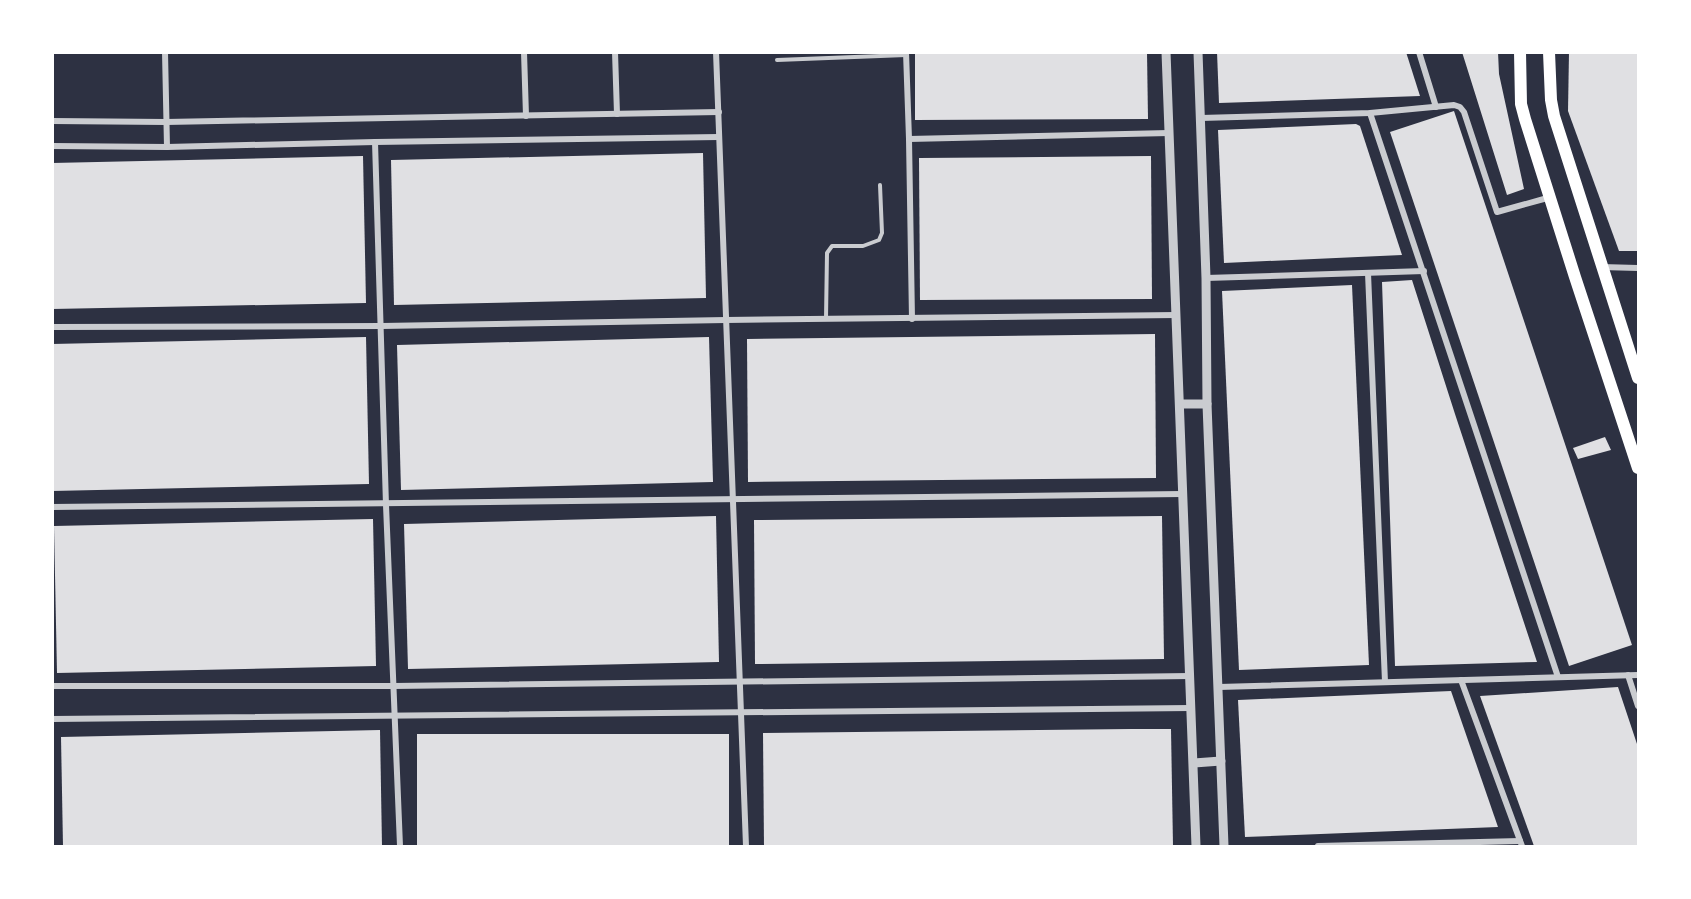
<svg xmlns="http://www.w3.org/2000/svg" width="1691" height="899" viewBox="0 0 1691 899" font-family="Figtree,sans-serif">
<rect width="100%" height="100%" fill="#2d3142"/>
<g fill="#e0e0e3">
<path d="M915,52H1147L1148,119L915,120Z"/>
<path d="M1217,52H1406L1420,96L1219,103Z"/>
<path d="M1462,52H1498L1499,74L1524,189L1507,195Z"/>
<path d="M1569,52H1638V251H1619L1568,111Z"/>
<path d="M1454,111L1632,645L1569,666L1390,132Z"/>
<path d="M1356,124L1360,126L1402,255L1224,263L1218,130Z"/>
<path d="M703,153L706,298L394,305L391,160Z"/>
<path d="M363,156L366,303L52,309V163Z"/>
<path d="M1151,156L1152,299L920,300L919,158Z"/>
<path d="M1412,280L1455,414L1537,662L1395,666L1382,282Z"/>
<path d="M1352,285L1369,665L1239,670L1222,291Z"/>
<path d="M1155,334L1156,478L748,482L747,339Z"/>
<path d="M366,337L369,484L52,491V344Z"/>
<path d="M709,337L713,482L401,490L397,345Z"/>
<path d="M1605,437L1611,450L1578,459L1573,448Z"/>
<path d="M716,516L719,662L408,669L404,524Z"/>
<path d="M1162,516L1164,659L755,664L754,520Z"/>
<path d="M373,519L376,666L57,673L54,526Z"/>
<path d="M1618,687L1638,747V846H1534L1480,696Z"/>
<path d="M1451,691L1498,827L1245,837L1238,700Z"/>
<path d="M1131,729H1171L1173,846H764L763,733Z"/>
<path d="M380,730L382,846H63L61,737Z"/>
<rect x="417" y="734" width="312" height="112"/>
</g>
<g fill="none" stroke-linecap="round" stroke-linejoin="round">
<g stroke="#caccd0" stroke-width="4">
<path d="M777,60L906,55"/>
<path d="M826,319L827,253L832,246H863L879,240L882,233L880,185"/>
</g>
<g stroke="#caccd0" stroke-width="6">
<path d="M165,52L167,147"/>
<path d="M524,52L526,116"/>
<path d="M615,52L617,114"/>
<path d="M716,52L746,846"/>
<path d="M906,52L909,139L912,319"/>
<path d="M1419,52L1436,107"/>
<path d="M1370,113L1558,677"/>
<path d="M1201,118L1370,113L1454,105L1460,107L1464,112L1497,212L1551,197"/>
<path d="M52,121L166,122L719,112"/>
<path d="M909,139L1169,133"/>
<path d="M375,142L386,505L400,846"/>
<path d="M52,146L167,147L375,142L719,137"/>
<path d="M1601,267L1638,268"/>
<path d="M1368,273L1385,682"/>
<path d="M1206,278L1424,271"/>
<path d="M52,327L382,326L726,320L1177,315"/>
<path d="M52,507L1182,494"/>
<path d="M1628,675L1638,706"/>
<path d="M1461,680L1522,846"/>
<path d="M52,686H394L1190,676"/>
<path d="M1219,687L1638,675"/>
<path d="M52,719L1191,708"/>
<path d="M1318,846L1520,841"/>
</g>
<g stroke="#caccd0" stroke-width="9">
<path d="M1166,52L1196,846"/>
<path d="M1198,52L1206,278L1207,404L1224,846"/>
<path d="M1180,404H1207"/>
<path d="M1194,763L1221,761"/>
</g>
<g stroke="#fff" stroke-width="12">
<path d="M1520,52L1521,104L1525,119L1575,277L1638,468"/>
<path d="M1549,52L1551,100L1554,116L1638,378"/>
</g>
</g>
<rect width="1691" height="899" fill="none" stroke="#ffffff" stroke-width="108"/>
</svg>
